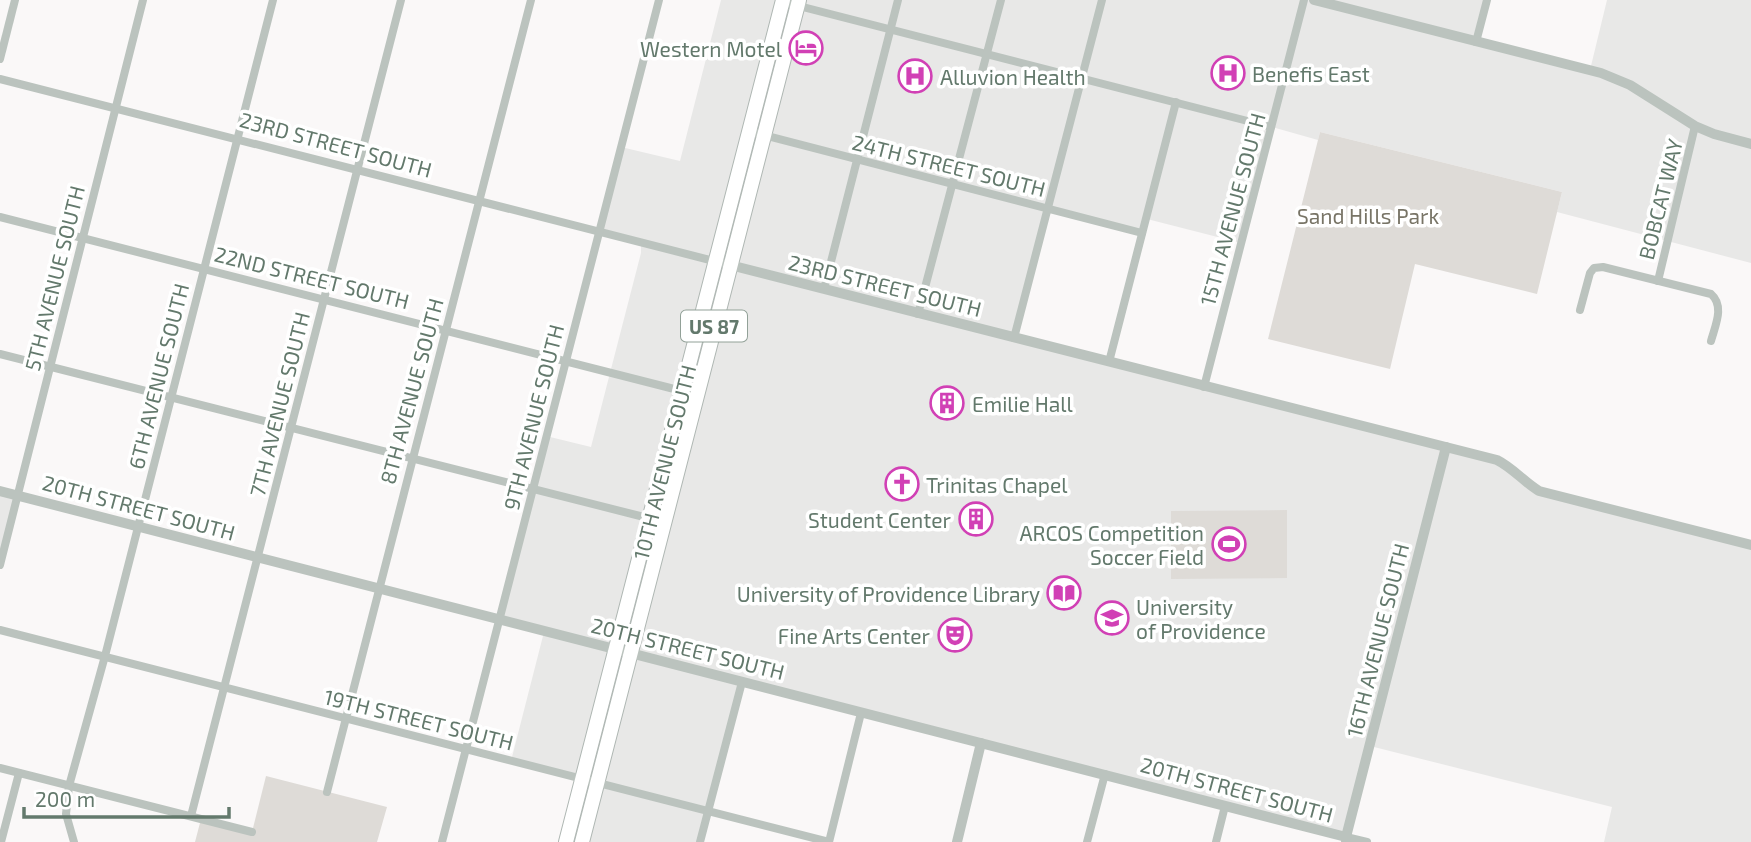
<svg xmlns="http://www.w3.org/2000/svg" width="1751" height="842" viewBox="0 0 1751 842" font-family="'Exo 2',sans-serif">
<rect width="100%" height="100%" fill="#faf8f8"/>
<g fill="#e8e8e7">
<path d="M721,0H783L582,779L511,761L544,632L499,620L546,436L591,447L610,373L641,253V242L599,232L621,147L680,161Z"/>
<path d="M799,0H1487L1477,42L1590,70L1607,0H1751V263L1557,212L1562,192L1320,132L1318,140L1272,127L1241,243L1147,219L1142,233L1049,209L1014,338L1497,460L1526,483L1751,545V842H1604L1612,807L1370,746L1346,837L742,682L700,842H582Z"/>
<path d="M0,491L18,496L0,565Z"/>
</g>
<g fill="#dedbd7">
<path d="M1320,132L1562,192L1537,294L1415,264L1390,369L1268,339Z"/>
<path d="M1287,510V578L1171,579V511Z"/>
<path d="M266,776L387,807L377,842H195L201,819L252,832Z"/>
</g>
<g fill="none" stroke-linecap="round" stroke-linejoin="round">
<defs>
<g id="trunk">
<path d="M566,842L783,0"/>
<path d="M582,842L799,0"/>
</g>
</defs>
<use href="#trunk" stroke="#afb7b3" stroke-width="16"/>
<g stroke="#bbc3be" stroke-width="8">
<path d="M783,2L1271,127"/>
<path d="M1476,42L1487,0"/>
<path d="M0,59L15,0"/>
<path d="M0,79L714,261"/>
<path d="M748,131L1142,233"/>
<path d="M0,217L686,392"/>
<path d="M1658,281L1695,126"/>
<path d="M824,289L898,0"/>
<path d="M1580,310L1590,273L1594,268L1603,267L1711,294C1725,306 1715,326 1711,341"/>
<path d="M918,314L1001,0"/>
<path d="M1014,338L1102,0"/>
<path d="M0,354L652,519"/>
<path d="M1109,362L1176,102"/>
<path d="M1204,387L1304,0"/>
<path d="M0,565L143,0"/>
<path d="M0,630L829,842L861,713"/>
<path d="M0,768L252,832"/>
<path d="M327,792L531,0"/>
<path d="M191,816L401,0"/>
<path d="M1,842L19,773"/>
<path d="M74,842L66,814L69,786L105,656L273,0"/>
<path d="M442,842L659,0"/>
<path d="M700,842L742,682"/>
<path d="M1087,842L1105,774"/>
<path d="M1216,842L1225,806"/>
<path d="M1345,842L1346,837L1367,842"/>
</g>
<g stroke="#bbc3be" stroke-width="10">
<path d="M1314,0L1601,73L1630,85L1695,126L1714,134L1751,144"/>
<path d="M726,264L1497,460C1513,468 1524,482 1539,491L1751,545"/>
<path d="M0,491L1346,837L1446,447"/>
<path d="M957,842L981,743"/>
</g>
<use href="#trunk" stroke="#fff" stroke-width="14"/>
</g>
<defs>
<symbol id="hotel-ring" viewBox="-11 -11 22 22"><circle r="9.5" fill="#fff" stroke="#d140b5" stroke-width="1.5"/><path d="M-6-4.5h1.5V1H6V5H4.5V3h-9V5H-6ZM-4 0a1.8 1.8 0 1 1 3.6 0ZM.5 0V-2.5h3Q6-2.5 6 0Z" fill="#d140b5"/></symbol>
<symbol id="hospital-ring" viewBox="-11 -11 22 22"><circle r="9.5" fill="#fff" stroke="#d140b5" stroke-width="1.5"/><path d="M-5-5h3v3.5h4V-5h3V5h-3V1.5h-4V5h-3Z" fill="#d140b5"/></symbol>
<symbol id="building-ring" viewBox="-11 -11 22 22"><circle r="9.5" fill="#fff" stroke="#d140b5" stroke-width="1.5"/><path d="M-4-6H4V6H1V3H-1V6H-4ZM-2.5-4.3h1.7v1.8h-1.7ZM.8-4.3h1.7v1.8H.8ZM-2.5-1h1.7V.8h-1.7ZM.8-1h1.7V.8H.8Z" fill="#d140b5"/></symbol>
<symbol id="church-ring" viewBox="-11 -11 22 22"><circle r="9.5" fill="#fff" stroke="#d140b5" stroke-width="1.5"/><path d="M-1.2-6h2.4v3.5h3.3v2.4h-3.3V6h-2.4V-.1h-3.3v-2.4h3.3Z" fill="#d140b5"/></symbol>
<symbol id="stadium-ring" viewBox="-11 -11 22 22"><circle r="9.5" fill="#fff" stroke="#d140b5" stroke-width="1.5"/><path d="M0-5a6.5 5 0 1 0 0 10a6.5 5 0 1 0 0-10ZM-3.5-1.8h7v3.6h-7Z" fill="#d140b5"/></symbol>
<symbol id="library-ring" viewBox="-11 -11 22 22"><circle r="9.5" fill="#fff" stroke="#d140b5" stroke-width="1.5"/><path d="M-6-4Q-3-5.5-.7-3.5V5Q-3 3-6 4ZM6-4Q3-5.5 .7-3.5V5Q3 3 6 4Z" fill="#d140b5"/></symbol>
<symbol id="university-ring" viewBox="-11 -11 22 22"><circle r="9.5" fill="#fff" stroke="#d140b5" stroke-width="1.5"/><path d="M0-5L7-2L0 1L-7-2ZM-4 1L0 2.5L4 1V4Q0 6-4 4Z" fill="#d140b5"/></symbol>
<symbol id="theatre-ring" viewBox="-11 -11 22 22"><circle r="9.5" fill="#fff" stroke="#d140b5" stroke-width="1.5"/><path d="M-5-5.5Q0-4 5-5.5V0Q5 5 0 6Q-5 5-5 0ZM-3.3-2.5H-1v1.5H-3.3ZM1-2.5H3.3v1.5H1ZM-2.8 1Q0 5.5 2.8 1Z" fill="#d140b5"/></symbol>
</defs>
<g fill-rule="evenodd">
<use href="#hotel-ring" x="787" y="29" width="38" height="38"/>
<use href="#hospital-ring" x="1209" y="54" width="38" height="38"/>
<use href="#hospital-ring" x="896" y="57" width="38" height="38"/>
<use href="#building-ring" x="928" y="384" width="38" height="38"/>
<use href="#church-ring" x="883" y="465" width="38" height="38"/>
<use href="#building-ring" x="957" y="500" width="38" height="38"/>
<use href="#stadium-ring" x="1210" y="525" width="38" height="38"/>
<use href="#library-ring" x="1045" y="574" width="38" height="38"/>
<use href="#university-ring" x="1093" y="599" width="38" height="38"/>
<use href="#theatre-ring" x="936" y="616" width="38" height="38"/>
</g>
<g text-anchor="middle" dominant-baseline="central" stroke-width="7" stroke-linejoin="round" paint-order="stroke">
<rect fill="#fff" stroke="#92a198" stroke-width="2" x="681" y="310.5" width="66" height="31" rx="5"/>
<g font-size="19" font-weight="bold" fill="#63796c">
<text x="714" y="326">US 87</text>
</g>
<g font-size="21" fill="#63796c" stroke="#fff" text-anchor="end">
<text x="782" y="48">Western Motel</text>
<text x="1252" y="73" text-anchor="start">Benefis East</text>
<text x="940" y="76" text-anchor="start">Alluvion Health</text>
<text x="972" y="403" text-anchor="start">Emilie Hall</text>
<text x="926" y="484" text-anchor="start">Trinitas Chapel</text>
<text x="951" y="519">Student Center</text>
<text x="1204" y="532">ARCOS Competition<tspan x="1204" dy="24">Soccer Field</tspan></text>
<text x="1040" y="593">University of Providence Library</text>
<text x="1136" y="606" text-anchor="start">University<tspan x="1136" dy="24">of Providence</tspan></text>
<text x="930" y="635">Fine Arts Center</text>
</g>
<g font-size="21" fill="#63796c" stroke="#fff">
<text transform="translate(336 144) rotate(15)">23RD STREET SOUTH</text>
<text transform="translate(949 165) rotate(14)">24TH STREET SOUTH</text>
<text transform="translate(1660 199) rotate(-76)">BOBCAT WAY</text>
<text transform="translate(1232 209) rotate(-75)">15TH AVENUE SOUTH</text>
<text transform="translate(312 277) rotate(14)">22ND STREET SOUTH</text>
<text transform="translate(54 278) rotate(-76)">5TH AVENUE SOUTH</text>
<text transform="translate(885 285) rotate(14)">23RD STREET SOUTH</text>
<text transform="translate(158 376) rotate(-76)">6TH AVENUE SOUTH</text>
<text transform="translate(411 391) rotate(-75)">8TH AVENUE SOUTH</text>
<text transform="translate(279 404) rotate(-76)">7TH AVENUE SOUTH</text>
<text transform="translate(533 417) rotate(-76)">9TH AVENUE SOUTH</text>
<text transform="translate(664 462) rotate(-76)">10TH AVENUE SOUTH</text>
<text transform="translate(139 507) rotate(15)">20TH STREET SOUTH</text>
<text transform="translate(1377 640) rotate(-76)">16TH AVENUE SOUTH</text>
<text transform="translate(688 648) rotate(14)">20TH STREET SOUTH</text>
<text transform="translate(419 719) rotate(14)">19TH STREET SOUTH</text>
<text transform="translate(1237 789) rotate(15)">20TH STREET SOUTH</text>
</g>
<g font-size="21" fill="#787466" stroke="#fff">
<text x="1368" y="215">Sand Hills Park</text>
</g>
</g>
<path d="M24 807v10h205v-10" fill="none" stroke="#63796c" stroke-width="3.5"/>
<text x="35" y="807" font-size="21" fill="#63796c" stroke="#ffffff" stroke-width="5" paint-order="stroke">200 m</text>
</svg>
